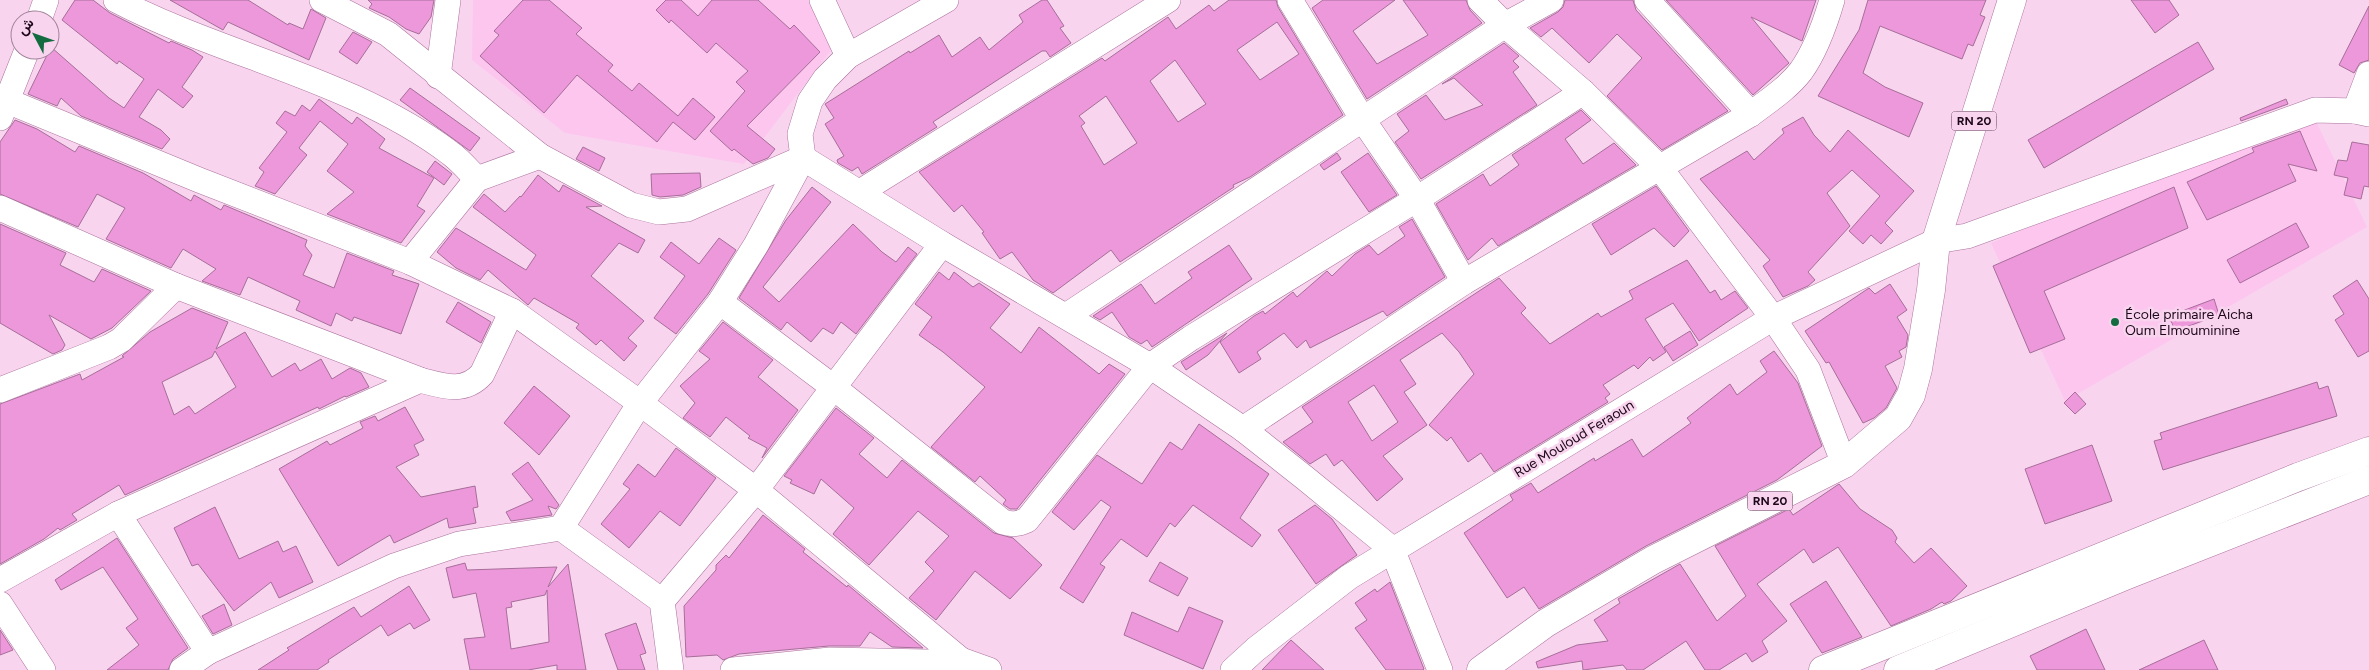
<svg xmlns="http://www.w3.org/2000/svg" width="2369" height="670" viewBox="0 0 2369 670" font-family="Figtree,Vazirmatn,sans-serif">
<rect width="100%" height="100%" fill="#f9d4ef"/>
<g fill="#fcc6ef">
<path d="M473,0H812L834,46L744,164L565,133L472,60Z"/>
<path d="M2311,111L2367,227L2065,401L1991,243Z"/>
</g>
<g fill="#ed98da" stroke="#a66e99" fill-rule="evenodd">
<path d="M75,0H93L110,13L169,43L171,41L192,50L203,57L182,87L193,96L183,108L158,89L139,117L161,130L170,139L162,149L81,116L61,98L57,106L28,94L51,47L109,98L124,108L144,79L119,61L117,64L62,20Z"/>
<path d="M170,0H248L288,25L289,23L303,29L311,9L326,18L309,60L228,22L223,30Z"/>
<path d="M368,0H434L431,17L419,34L406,29L389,17L369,8L372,4Z"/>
<path d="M523,0H549L582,28L576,34L613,65L608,71L632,91L639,83L678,116L693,98L715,117L695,140L673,122L657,142L577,75L544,113L480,56L499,35L494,31Z"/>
<path d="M666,0H681L698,16L712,0H758L790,29L794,25L820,52L747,126L775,149L768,158L753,164L734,149L732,151L710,131L745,91L736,82L748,71L716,43L707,53L671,20L669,23L656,10Z"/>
<path d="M1042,0H1047L1064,26L1060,28L1071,43L1050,57L1046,51H1042L933,122L937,127L862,174L858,167L852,171L838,163L837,160L844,156L825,124L834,118L825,104L909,51L910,53L939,35L952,57L980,37L989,50L1023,22L1019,15Z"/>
<path d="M1229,0H1276L1278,7L1343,115L1250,177L1233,185L1234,187L1120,262L1111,250L1053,293L1033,280L1012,252L1000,259L982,233L984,232L962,205L954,212L919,172L1102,58L1105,61L1168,17L1176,29L1209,5L1214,11ZM1277,22L1299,54L1260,80L1237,50ZM1175,60L1206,104L1178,122L1150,81ZM1106,96L1137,143L1104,165L1081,126L1085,123L1079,116Z"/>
<path d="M1323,0H1395L1353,31L1377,64L1428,35L1403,0H1466L1470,10L1482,23L1367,99L1312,8Z"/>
<path d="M1565,0H1633L1636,10L1728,111L1662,150L1607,96L1642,58L1617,34L1589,63L1552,28L1541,37L1530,28L1558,12L1563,7Z"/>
<path d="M1666,0H1816L1802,41L1751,17L1789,63L1753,95Z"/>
<path d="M1868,0H1986L1980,15L1985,17L1973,46L1968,44L1962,59L1880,26L1863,73L1885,87L1923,103L1909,137L1818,96L1859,30Z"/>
<path d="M2131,0H2169L2179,15L2155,33Z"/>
<path d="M2369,6V60L2360,63L2354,73L2339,65Z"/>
<path d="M353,32L372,42L357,64L339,52Z"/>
<path d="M2198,42L2214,69L2044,168L2028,140Z"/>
<path d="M1504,43L1519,56L1513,61L1519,67L1513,72L1537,105L1421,179L1395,142L1409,131L1397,114L1426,95L1445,120L1483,105L1454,78L1442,84Z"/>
<path d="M410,88L480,138L470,151L400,100Z"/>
<path d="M319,99L352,124L357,117L385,139L379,148L434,178L417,206L425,211L401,243L327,214L354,192L327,171L348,144L320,121L299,148L307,155L275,194L255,186L264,172L259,168L287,132L276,123L285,111L295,116L302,105L310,111Z"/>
<path d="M2286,99L2288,104L2241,121L2240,118Z"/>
<path d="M1581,110L1591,120L1565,139L1583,164L1614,143L1636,165L1498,246L1492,238L1468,260L1436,204L1483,174L1490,186L1519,165L1512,155Z"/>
<path d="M1803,117L1814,135L1830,152L1848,130L1914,191L1885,223L1893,231L1881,244L1871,235L1863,244L1849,231L1880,196L1852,170L1827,193L1850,226L1808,272L1815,280L1808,286L1783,297L1763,266L1770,260L1700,179L1747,151L1754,160L1784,133L1782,129Z"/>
<path d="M15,120L37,129L75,152L79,146L143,173L191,201L194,195L221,210L224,205L307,240L305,246L312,255L303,275L334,288L347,253L394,271L392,275L419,284L401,334L354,317L352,321L336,313L331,326L296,310L300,301L248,277L240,295L202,281L216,269L183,249L171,268L106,239L125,208L97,194L78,227L0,194V142Z"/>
<path d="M2300,131L2317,171L2288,164L2296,181L2207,220L2187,182L2254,152L2252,148Z"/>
<path d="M2352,142L2369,145V187L2364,186L2361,199L2344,195L2348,178L2334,175L2338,160L2347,161Z"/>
<path d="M583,147L605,158L599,171L576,159Z"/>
<path d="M1337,153L1341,159L1324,170L1320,165Z"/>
<path d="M1368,153L1397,195L1369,212L1341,172Z"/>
<path d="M435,161L452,174L444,185L427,172Z"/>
<path d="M700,173L701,187L683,195L660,197L652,195L651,174Z"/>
<path d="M538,175L559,192L563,185L600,205L602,206L586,207L645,240L638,253L619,243L591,276L644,321L628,338L637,346L624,361L601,340L596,345L576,328L579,324L534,298L528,305L488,270L480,280L456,268L437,252L456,228L526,270L536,255L473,207L484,194L505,212L520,196L521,197Z"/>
<path d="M1656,186L1689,231L1674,247L1654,228L1611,255L1592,224Z"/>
<path d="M812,187L831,202L763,287L779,302L853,224L882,252L896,262L908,247L917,254L856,334L841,322L833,334L823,328L811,342L787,322L781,330L739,298L786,220Z"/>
<path d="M2174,187L2188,228L2044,291L2065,339L2030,353L1993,266Z"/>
<path d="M1412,219L1445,277L1387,316L1383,311L1310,348L1306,340L1297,348L1284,333L1257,352L1261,359L1239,373L1220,342L1254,316L1263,311L1265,314L1293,292L1297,297L1327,271L1332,276L1355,254L1369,245L1378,255L1405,236L1399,227Z"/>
<path d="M2296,223L2309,247L2240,283L2227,260Z"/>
<path d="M0,224L66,253L60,265L94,282L102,269L151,291L112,328L91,339L49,315L65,345L62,350L53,354L0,323Z"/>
<path d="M719,238L736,250L708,294L676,334L654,318L685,276L660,257L671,242L699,264Z"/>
<path d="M1229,245L1252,279L1152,347L1147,340L1141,344L1129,337L1112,312L1100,320L1093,316L1141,284L1155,304L1192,278L1188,272Z"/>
<path d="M1687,260L1710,293L1715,290L1721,300L1735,291L1748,308L1699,341L1673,303L1645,319L1666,352L1653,361L1650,357L1638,369L1634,365L1603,385L1610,394L1605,398L1608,402L1494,472L1481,453L1468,462L1451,437L1447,441L1429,425L1474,374L1459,352L1442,333L1400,360L1416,384L1404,392L1427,425L1383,456L1403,479L1377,501L1342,460L1334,466L1326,454L1310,464L1283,442L1313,422L1302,407L1499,278L1526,308L1521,313L1550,344L1598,313L1601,317L1633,299L1629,291ZM1374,385L1398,422L1372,441L1348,402Z"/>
<path d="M939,272L949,280L954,272L973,287L979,283L1010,304L990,328L1021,353L1039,327L1099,374L1109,364L1125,374L1017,509H1010L1003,504L1006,500L980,476L975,482L931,447L985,387L943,352L919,335L932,317L915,304Z"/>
<path d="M2357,280L2369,299V351L2358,357L2335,320L2344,314L2333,296Z"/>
<path d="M1890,284L1907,310L1897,317L1908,335L1906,347L1899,351L1902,357L1885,366L1897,388L1886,408L1874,418L1863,423L1829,362L1826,363L1805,331L1869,288L1875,294Z"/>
<path d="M2214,299L2219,315L2175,331L2169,316Z"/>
<path d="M458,302L491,322L481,343L446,322Z"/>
<path d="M192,308L228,322L216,349L245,332L272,377L295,363L300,371L321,359L332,379L350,368L361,373L369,387L346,397L345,396L319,409L318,407L125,495L119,485L72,514L77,520L60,530L58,528L44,539L0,564V404L80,374L82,380L124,357L122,356L150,332ZM215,351L236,387L195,414L189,406L174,415L162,382L212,357Z"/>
<path d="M723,322L773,360L758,377L798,410L762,458L767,448L748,438L750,436L726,417L710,437L683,418L695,403L680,386L710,359L699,351Z"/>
<path d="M1690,331L1698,345L1673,361L1664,347Z"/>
<path d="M1227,333L1208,355L1186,370L1181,362Z"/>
<path d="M1774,351L1798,383L1822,446L1777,480L1646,546L1539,609L1524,587L1507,598L1464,533L1513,500L1510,495L1531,483L1538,493L1594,458L1595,461L1632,439L1643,457L1691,423L1687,418L1730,384L1737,395L1767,372L1760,361Z"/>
<path d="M2317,382L2319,389L2328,386L2337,416L2163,470L2154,441L2162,439L2160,433Z"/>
<path d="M534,386L570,416L539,455L504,423Z"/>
<path d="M2075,392L2086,404L2075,414L2064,403Z"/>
<path d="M405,407L424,440L414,445L419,455L396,467L421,497L475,486L478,507L473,508L476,523L449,528L447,518L394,543L390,535L338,566L279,469L327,441L330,445L363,428L360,422L375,416L378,421Z"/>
<path d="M836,408L874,438L859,454L887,478L902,460L994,533L1013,538L1042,565L1010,599L975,571L936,620L909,598L934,571L925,562L949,536L918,511L869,565L833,534L854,508L821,479L814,494L790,483L792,480L784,476Z"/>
<path d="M1199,424L1269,474L1240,518L1261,535L1252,547L1193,505L1175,527L1170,523L1147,557L1121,539L1100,564L1105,567L1083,603L1060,588L1111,507L1101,500L1074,530L1052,512L1097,455L1142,484L1170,442L1182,450Z"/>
<path d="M2092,445L2112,501L2045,524L2025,469Z"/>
<path d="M676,448L716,478L680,526L660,511L629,548L601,524L630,489L623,484L638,464L655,477Z"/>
<path d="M528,462L559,505L556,509L548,506L552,515L511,521L506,512L533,500L512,474Z"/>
<path d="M1839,484L1860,509L1892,530L1897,538L1895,542L1914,563L1931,548L1967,586L1951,601L1944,604L1942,602L1931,609L1891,626L1838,547L1813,563L1804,549L1757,584L1787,621L1762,641L1768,652L1752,662L1746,653L1719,670H1705L1686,641L1643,670H1627L1623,665L1583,670L1582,661L1538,668L1536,662L1577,645L1608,641L1594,620L1620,603L1618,599L1680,564L1717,621L1746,596L1715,546L1789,509L1793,515Z"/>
<path d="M1315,505L1332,519L1357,555L1316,584L1278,530Z"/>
<path d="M215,507L239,559L278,541L283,552L296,546L313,582L279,598L271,582L234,611L198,564L192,566L174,528Z"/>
<path d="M763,515L805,549L803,552L847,587L848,585L923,648L892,647L870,632L860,646H829L739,654L723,660L717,655L686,657L684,606L716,570V565L726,555L729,558Z"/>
<path d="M117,538L188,648L173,659L168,670H107L139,645L126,628L138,619L103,567L61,590L55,580Z"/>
<path d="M1160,562L1188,578L1178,596L1149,581Z"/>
<path d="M465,563L467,570L557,567L548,587L568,564L586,670H557V665L528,670H470L464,639L485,637L476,593L453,598L446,568ZM547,590L549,642L511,649L506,608L512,607L511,602L545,595Z"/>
<path d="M1826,581L1862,637L1822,653L1790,604Z"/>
<path d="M1390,582L1424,669L1423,670H1386L1355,628L1367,620L1355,603L1375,589L1377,592Z"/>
<path d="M409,586L430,620L414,629L410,623L388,636L381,625L328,660L329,662L317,670H258L289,650L287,648L354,607L361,617Z"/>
<path d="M224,604L232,625L213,634L202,616Z"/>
<path d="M1189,607L1223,621L1203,669L1124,635L1132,612L1178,632Z"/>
<path d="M636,623L646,653L640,655L645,670H618L605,634Z"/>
<path d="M2086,629L2105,670H2037L2030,656Z"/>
<path d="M0,630L13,650L0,655Z"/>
<path d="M1291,640L1324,670H1262Z"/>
<path d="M2204,640L2218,670H2139Z"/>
</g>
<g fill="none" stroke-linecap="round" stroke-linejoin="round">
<defs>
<g id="minor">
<path d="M116,0C223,56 352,79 450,153C460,160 468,170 477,179"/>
<path d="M322,0L388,34L540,156L631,205L659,212L687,209L803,158L942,244L1150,366L1243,429L1305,478L1392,549L1440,670"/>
<path d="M822,0L848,56"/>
<path d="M1290,0L1363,120L1417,199L1464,282"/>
<path d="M1480,0L1505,25L1583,92L1660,168L1773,318L1808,370L1844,464"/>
<path d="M1647,0L1751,114"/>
<path d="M39,20L46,0"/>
<path d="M438,76L448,0"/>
<path d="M0,98L199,180L410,262L512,311L640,403L756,490L961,660"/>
<path d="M2355,111L2369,74"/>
<path d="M0,118L27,50"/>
<path d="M860,192L1168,0"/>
<path d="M0,208L176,286L420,380"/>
<path d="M410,262L477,179L540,156"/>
<path d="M720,302L833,387L1003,522C1012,525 1018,524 1027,520L1150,366L1191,338L1417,199L1583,92"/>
<path d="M1066,316L1505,25L1551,0"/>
<path d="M0,390L109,347L121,340L176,286"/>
<path d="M1243,429L1464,282L1751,114C1768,101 1788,88 1801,71C1816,50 1825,24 1832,0"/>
<path d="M118,514L208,652"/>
<path d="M561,528L662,601L671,670"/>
<path d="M0,580L118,514L420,380C443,386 464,394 482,374L512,311"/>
<path d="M662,601L756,490L942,244"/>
<path d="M0,604L43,670"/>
<path d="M182,670L208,652L394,566L459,544L561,528L640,403L720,302L756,245L803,158L800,134L810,101L825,79L848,56L946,0"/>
<path d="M733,670L830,660L927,662L961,660L989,670"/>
<path d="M1233,670L1256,649L1349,577L1773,318L1936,241L1967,236L2315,110L2355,111L2369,114"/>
</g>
<g id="secondary">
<path d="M1823,670L2298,477L2369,451"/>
<path d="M1898,670L2127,575L2369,480"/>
</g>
<path id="primary" d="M1481,670L1546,623L1653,560L1844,464L1898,418L1911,395L1918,369L1931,290L1936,241L2012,0"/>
</defs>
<use href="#minor" stroke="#ab739e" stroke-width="26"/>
<use href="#secondary" stroke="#ab739e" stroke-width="29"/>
<use href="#primary" stroke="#ab739e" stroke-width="29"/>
<use href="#minor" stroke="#fff" stroke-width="25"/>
<use href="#secondary" stroke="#fff" stroke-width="28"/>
<use href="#primary" stroke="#fff" stroke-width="28"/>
</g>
<circle fill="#126c3f" stroke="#f9d4ef" stroke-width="2" cx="2115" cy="322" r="5"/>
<g text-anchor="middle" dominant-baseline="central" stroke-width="5" stroke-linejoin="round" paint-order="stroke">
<g fill="#f9d4ef" stroke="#5f4559" stroke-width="1">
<rect x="1951.5" y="111.5" width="45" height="19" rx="4"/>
<rect x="1747.5" y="491.5" width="45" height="19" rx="4"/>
</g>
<g font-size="12" font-weight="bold" fill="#1d0819">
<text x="1974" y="121">RN 20</text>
<text x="1770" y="501">RN 20</text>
</g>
<g font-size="14" fill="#1d0819" stroke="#f9d4ef" text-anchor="start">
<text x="2125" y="314">École primaire Aicha<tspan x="2125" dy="16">Oum Elmouminine</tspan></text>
</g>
<g font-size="14" fill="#1d0819" stroke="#f9d4ef">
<text transform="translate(1574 439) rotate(-31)">Rue Mouloud Feraoun</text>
</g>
</g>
<g transform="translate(35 35) rotate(311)"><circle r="24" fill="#f9d4ef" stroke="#a18299"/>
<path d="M0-4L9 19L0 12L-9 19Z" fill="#126c3f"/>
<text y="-8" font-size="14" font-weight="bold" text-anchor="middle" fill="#1d0819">ش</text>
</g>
</svg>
